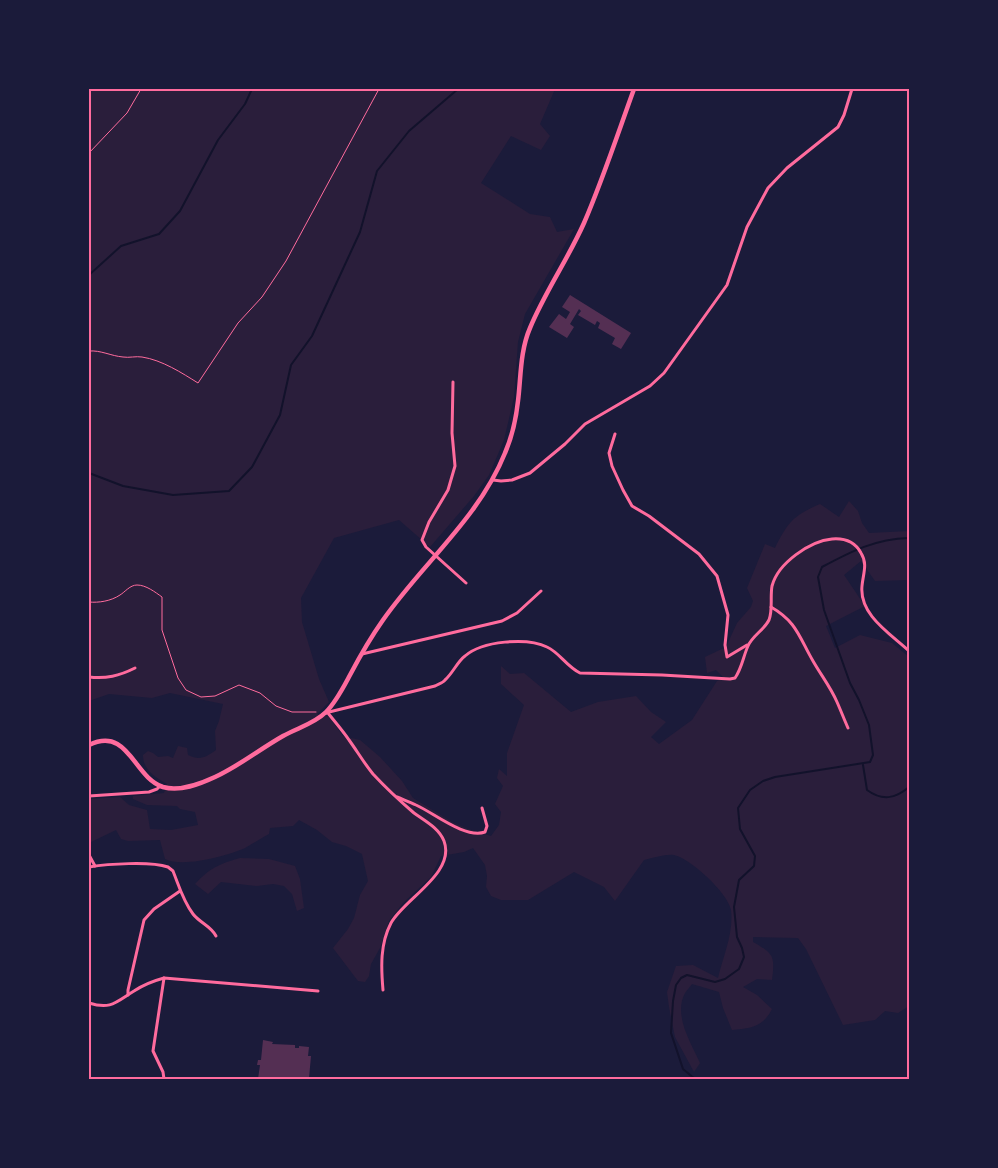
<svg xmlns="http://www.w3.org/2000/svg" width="998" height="1168" viewBox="0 0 998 1168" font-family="Helvetica,sans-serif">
<rect width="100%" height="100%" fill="#1b1b3a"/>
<g fill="#2a1e3b">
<path d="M89,89H555L540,124L550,136L541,150L511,136L481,183L530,214L550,217L557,232L574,229L525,314L518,342L514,397L504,440L489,475L474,496L430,547L399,520L334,538L301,598L302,622L319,679L329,702L317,714L329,717L343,736L360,740L380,757L402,781L413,798L452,822L468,829L491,836L499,825L501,812L495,804L503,786L497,778L499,769L507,776V753L524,705L501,684V666L510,674L524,673L571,712L598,702L636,696L651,712L666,722L651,737L659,744L692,720L717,681L724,678L716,670L707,673L705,657L726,647L737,623L751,607L753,601L747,588L765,544L775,548C788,522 793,516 820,504L839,517L849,501L858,511L862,523L869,533L909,531V580L875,581L861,561L844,575L865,606L826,626L835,648L860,635L892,643L909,657V1006L898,1013L885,1011L875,1020L843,1025L806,949L798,938L753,937V942C774,954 775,956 772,980L757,979L743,987L757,995L772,1009C763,1027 751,1028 732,1030L723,1008L719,992L692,984C690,987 687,990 685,993C673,1015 691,1043 700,1063L694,1072L675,1037L669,1007L667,992L676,966L693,965L718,978C723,957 734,932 731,910C728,893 690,858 674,855C665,854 653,858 644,860L615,901L604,887L574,872L528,900H501L491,896L486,887L487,876L485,865L473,848L464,852L441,856L431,877L403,903L389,921L380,948L371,964L369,976L365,982L358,981L333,948L348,929L354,918L360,895L368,881L362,854L346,846L332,842L317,830L299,820L293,826L270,828L269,834C261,838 253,844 245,848C227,856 183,868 165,859L160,840L128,841L121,839L116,830L89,843V799H90L120,797L129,805L147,810L150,829L171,830L198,825L195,812L180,809L177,806L147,805L133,799V796L164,793L167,784C155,777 143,770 143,755L148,751L153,753L158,757L168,756L173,758L178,746L187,748L188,755C200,761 206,757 216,750L215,731L219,721L223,704L170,693L152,698L109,694L89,701Z"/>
<path d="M240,858L269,859L295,866L300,879L304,908L297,911L292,894L284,886L273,884L257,886L221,882L208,894L195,884C210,868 219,864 240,858Z"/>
</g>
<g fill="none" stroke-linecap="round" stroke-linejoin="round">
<g stroke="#12122b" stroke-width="2">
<path d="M89,275L121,246L159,234L180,211L218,140L245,104L252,89"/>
<path d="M89,473L123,486L173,495L229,491L252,467L280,415L291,365L312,336L360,232L377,171L409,131L458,89"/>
<path d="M863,765L867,790C882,801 895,799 909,787"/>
<path d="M695,1079L683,1069L671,1033L673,1001L676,985L681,978L687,975L715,982L725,979L739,969L744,957L742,948L737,937L734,907L739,880L754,866L755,856L740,829L738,808L750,790L763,781L775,777L870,762L873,755L869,725L859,700L850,683L824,610L818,577L822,567C852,551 875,539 909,538"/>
</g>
</g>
<g fill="#542f53">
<path d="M570,295L631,333L621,349L612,344L615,338L598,328L600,323L597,321L595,325L578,315L581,311L579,309L570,324L574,327L567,338L549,327L559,314L566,319L570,312L562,307Z"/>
<path d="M263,1040L273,1042L272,1044L295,1045V1048H299V1046L309,1047L308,1056H311L309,1078L258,1079L260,1065H257L258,1060H261Z"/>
</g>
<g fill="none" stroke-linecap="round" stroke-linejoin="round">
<g stroke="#ff6b9d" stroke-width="1">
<path d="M89,153L127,113L141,89"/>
<path d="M89,351C101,350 111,356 123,357C129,358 136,356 142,357C162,360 182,373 198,383L238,323L262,297L286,261L379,89"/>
<path d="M89,602C99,603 111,601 120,595C125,592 130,585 137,585C146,585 155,592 162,597V630L178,678L186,690L201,697L215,696L239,685L260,693L276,706L292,712H316"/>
</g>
<g stroke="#ff6b9d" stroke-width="3">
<path d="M453,382L452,433L455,466L448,490L429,522L422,540L426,547L466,583"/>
<path d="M615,434L609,453L612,466L623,490L632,506L649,516L699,554L717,576L728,615L725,645L727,657L747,645"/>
<path d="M493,480L501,481L512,480L530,473L565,444L585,424L650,386L664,373L727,285L747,227L768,188L787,168L838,127L844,115L852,89"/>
<path d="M771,607C797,622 799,637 813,661C821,675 831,688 837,702C841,711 844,719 848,728"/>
<path d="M362,654L502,621L517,613L541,591"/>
<path d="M89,677C106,679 119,676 135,668"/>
<path d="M325,713L435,686C438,684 443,683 445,680C453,673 457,662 465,656C482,641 527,637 547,647C560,653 566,666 580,673L662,675L730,679L735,678C742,668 743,657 748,646C752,636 764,630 769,620C773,610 770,597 772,586C778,563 810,541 832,539C844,538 855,542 861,553C868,564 863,574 862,586C859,615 891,634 909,651"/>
<path d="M325,713H328C335,722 343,731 349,740C357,751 364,763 373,774C386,788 400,801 414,813C425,821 439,828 444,841C456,873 404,899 391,923C380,944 381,967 383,990"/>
<path d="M89,796L149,792L157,789L160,786"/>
<path d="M397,797C404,800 410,802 416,805C434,813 465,839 485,832L487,826L482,808"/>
<path d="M89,855L95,866"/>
<path d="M89,867C108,864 150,861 168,867L173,871C179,886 183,901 193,914C200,923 211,926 216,936"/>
<path d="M164,978L153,1051L163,1072L164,1079"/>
<path d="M128,995V990L144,920L154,909L180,891"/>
<path d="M89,1003C111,1010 116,1002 134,991C143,985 153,981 164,978L318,991"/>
</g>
<path stroke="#ff6b9d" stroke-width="4.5" d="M89,745C129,726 133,777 163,787C180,792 200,784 215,777C239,766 260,749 283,736C297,728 314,724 326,712C336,702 343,688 350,675C360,656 371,637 383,620C422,564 479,518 505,453C512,437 516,419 518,401C521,377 520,351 530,328C545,292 568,259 584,223C603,179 618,133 634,89"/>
</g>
<rect width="998" height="1168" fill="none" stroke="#1b1b3a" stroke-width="180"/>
<rect x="90" y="90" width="818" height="988" fill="none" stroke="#ff6b9d" stroke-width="2"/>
</svg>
